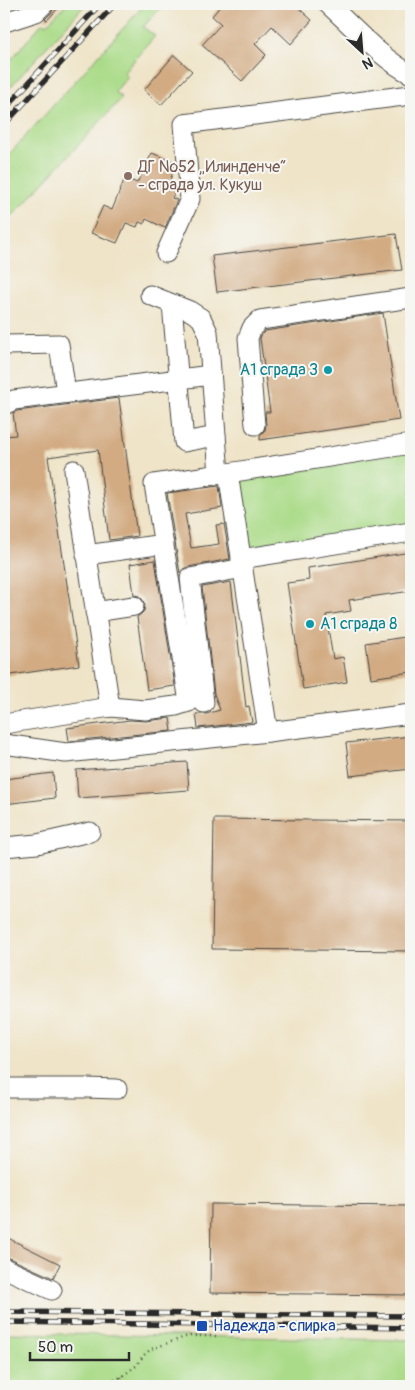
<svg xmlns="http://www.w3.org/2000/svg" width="415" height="1390" viewBox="0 0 415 1390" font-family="Pangolin,sans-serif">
<rect width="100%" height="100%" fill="#f6f6f2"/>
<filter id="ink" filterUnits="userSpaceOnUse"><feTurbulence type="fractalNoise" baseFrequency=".02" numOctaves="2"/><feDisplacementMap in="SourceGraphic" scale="10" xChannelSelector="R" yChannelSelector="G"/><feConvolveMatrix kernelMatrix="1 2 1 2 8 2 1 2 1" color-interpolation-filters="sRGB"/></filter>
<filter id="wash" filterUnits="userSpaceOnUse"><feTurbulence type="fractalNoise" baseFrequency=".0096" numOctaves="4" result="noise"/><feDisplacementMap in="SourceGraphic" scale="20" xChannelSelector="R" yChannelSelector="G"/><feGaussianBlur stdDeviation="1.12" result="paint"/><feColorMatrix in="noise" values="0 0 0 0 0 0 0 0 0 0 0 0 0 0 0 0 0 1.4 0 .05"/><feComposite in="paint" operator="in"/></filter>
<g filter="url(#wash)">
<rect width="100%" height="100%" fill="#efe4c8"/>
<g fill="#aadb88" stroke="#6a835a">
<path d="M66,4H86L4,94V68L43,22L46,25Z"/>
<path d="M145,4H164L143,27L155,36L124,72L128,76L115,92L122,98L4,225V160Z"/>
<path d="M411,451V524L249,550L237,492L246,475Z"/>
<path d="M4,1333L411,1340V1386H4Z"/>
</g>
<g id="blocks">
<g fill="#d2ab83">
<path d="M55,4H62L47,20L45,19L52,12Z"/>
<path d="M222,4H294L312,20L291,44L272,26L255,44L266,55L242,81L202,45L221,24L212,16Z"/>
<path d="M174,55L192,71L161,105L144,90Z"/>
<path d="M152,153L176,163L168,186L176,189L172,198L177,200L165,228L146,219L144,224L139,222L137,227L126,223L117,243L91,233L103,206L112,210L125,178L137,183Z"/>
<path d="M396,234L402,270L217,292L212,256Z"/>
<path d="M383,313L399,420L260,440V435L265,430L266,425L265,412H270L260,338L262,334L265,331Z"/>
<path d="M119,398L137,536L109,540L98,450L48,457L79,665L4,676V436L16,435L13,413L17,411Z"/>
<path d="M219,486L222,508L185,514L191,548L219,544L216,525L224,524L230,559L188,567L183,569L180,573L167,493Z"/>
<path d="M411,552V591L349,600L351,611L326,615L333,659L343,657L347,682L303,689L287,583L309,580L308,568Z"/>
<path d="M155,560L175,686L147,690L137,617L141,614L144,611L145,605L142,599L139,596L134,595L130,564Z"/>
<path d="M231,582L246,707L249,706L252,722L198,728L196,714H206L220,710L214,694L202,587Z"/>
<path d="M411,636V672L371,678L366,643Z"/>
<path d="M170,718L172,731L69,741L67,728L130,720L146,721Z"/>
<path d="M411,736V769L350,776L346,743Z"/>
<path d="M187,762L189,790L78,798L76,770Z"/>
<path d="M53,773L55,798L4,804V779Z"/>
<path d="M214,819L411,821V951L212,949Z"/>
<path d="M211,1204L411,1206V1295L210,1293Z"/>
<path d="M8,1238L60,1264L53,1278L9,1258L4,1257V1247Z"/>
</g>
</g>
</g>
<g filter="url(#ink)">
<use href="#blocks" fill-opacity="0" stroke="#484743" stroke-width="1"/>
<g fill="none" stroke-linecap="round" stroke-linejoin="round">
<defs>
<g id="minor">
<path d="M328,4C352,26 383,60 411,74"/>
<path d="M4,21L5,22L36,12L44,4"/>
<path d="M166,253L190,199L184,124L411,95"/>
<path d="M150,295L190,311L201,318L208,332L219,474"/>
<path d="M172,304L184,442L216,436"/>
<path d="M6,345L59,344L66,393"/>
<path d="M4,405L14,400L211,375"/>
<path d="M255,425L248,338L252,328L260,320L411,298"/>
<path d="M74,470L110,707"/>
<path d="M86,555L164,544"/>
<path d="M241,559L411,532"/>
<path d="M95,612L134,606"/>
<path d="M204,703L190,578L243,568"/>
<path d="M4,724L110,707L145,710L176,706L189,702L154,484L228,473"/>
<path d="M268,732L228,473L411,444"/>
<path d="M4,744L66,753L268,732L411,714"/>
<path d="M4,847L37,844L90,832"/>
<path d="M4,1088H86L117,1089"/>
<path d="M4,1268L52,1290"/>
</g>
</defs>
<use href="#minor" stroke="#484743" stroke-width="21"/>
<g stroke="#484743" stroke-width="2.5" stroke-dasharray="1 4" stroke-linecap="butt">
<path d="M121,1377V1386"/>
<path d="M105,1384L121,1377L136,1366L143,1356L151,1349L188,1336H219"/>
</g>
<use href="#minor" stroke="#fff" stroke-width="19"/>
<defs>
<g id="rail">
<path d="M4,110L100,4"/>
<path d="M4,125L115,4"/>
<path d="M4,1312L411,1316"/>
<path d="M4,1322L411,1328"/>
</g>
</defs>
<use href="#rail" stroke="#2b2b2b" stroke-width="5.5"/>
<use href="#rail" stroke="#f6f6f2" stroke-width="4" stroke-dasharray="11" stroke-linecap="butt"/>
</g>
</g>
<circle fill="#8d6e63" stroke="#f6f6f2" stroke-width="2" cx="128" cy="176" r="5"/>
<g fill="#0f9aa8" stroke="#f6f6f2" stroke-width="2">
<circle cx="328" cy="370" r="5"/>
<circle cx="310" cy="624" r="5"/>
</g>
<rect fill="#1a4fb4" stroke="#f6f6f2" stroke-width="2" x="196" y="1320" width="12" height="12" rx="2.5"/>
<g text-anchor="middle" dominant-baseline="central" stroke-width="4" stroke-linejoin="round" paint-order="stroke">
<g font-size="16" fill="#785e54" stroke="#f6f6f2" text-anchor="start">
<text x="138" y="167">ДГ №52 „Илинденче“<tspan x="138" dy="18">- сграда ул. Кукуш</tspan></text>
</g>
<g font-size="16" fill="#0d838f" stroke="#f6f6f2" text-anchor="end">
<text x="318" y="370">А1 сграда 3</text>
<text x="320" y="624" text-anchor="start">А1 сграда 8</text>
</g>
<g font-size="16" fill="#164399" stroke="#f6f6f2" text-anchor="start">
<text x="213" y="1326">Надежда - спирка</text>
</g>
</g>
<rect width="415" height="1390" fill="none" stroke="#f6f6f2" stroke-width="20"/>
<g transform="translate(362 52) rotate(154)" stroke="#f6f6f2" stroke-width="4" paint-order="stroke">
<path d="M0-4L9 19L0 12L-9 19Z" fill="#2b2b2b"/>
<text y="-8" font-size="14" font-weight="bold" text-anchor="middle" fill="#2b2b2b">N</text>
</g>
<path d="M30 1352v8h99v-8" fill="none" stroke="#2b2b2b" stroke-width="2.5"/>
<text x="38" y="1352" font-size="15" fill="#2b2b2b" stroke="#f6f6f2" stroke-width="4" paint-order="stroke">50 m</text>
</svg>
